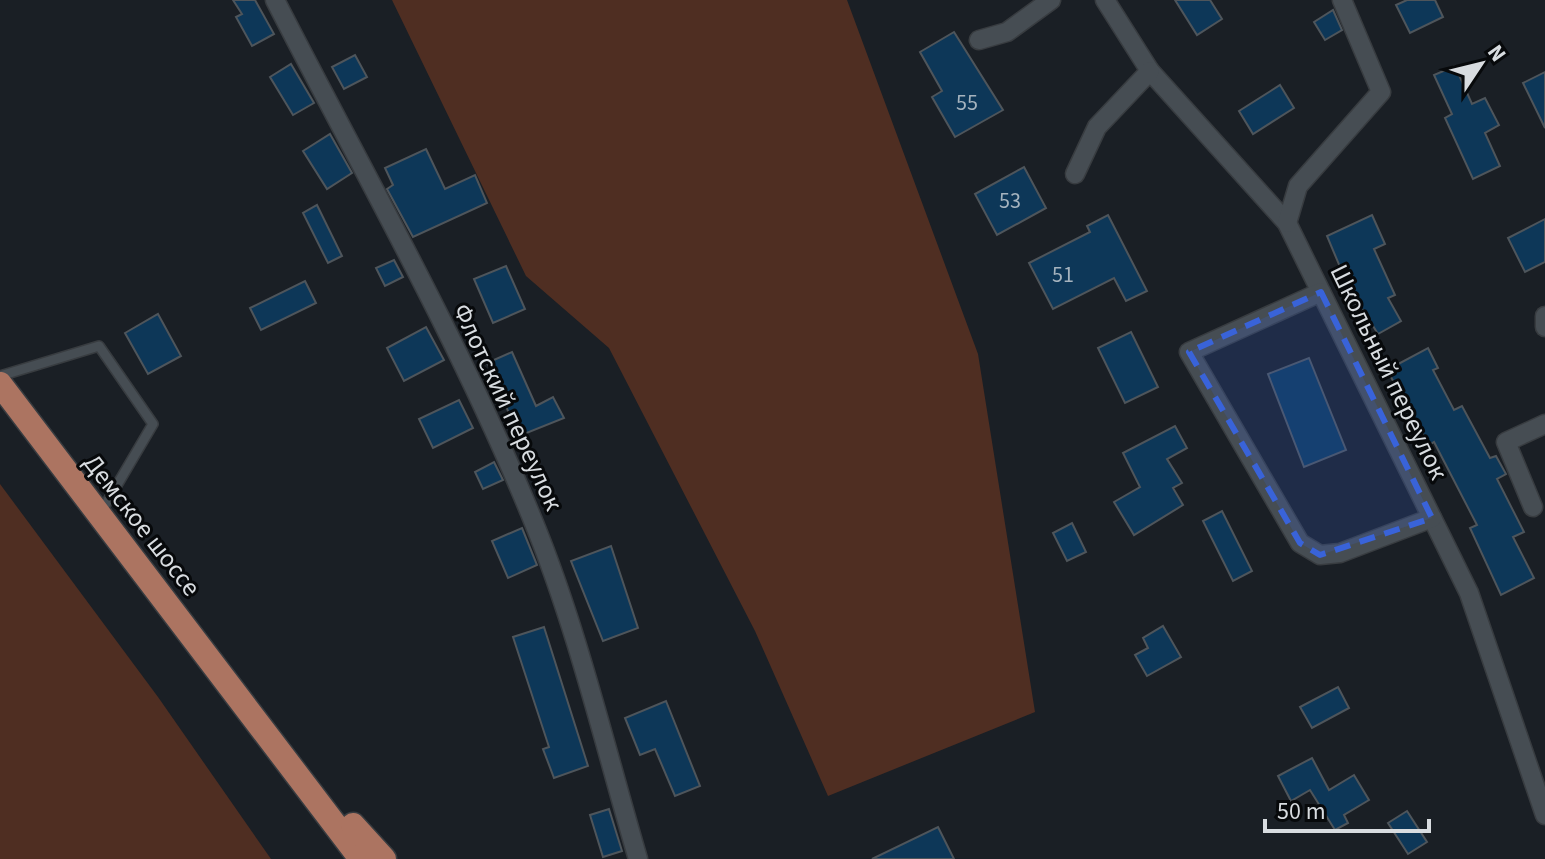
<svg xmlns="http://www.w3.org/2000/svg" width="1545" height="859" viewBox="0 0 1545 859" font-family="'Source Sans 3',sans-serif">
<rect width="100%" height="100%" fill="#1a1f25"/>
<g fill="#4f2e22">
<path d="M392,0H847L978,354L1035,712L828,796L755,631L609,348L526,276Z"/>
<path d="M0,484L158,697L271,859H0Z"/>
</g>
<g fill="#0d3758" stroke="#4e555b" stroke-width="2">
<path d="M233,0H255L274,34L252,46L236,17L242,14Z"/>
<path d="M1175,0H1210L1222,19L1197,35Z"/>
<path d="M1407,0H1435L1443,17L1410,33L1396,5Z"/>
<path d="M1333,10L1342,30L1325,40L1314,22Z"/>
<path d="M954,32L1003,110L955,137L932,97L942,91L920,52Z"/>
<path d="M355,55L367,77L344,89L332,67Z"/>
<path d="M291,64L314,103L293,115L270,77Z"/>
<path d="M1455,66L1472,104L1485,98L1499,125L1485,133L1500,166L1473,179L1445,118L1452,114L1434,75Z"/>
<path d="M1545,72V128L1523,83Z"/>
<path d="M1280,85L1294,108L1253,134L1239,111Z"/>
<path d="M330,134L352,173L327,189L303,151Z"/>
<path d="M426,149L445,189L475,175L487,203L413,237L387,189L393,185L385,168Z"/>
<path d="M1024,167L1046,208L997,235L975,194Z"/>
<path d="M317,205L342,256L328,263L303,213Z"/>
<path d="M1108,215L1147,291L1126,301L1114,278L1053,309L1029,263L1090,232L1087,226Z"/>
<path d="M1372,215L1385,244L1374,249L1395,295L1388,298L1401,321L1378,334L1363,310L1359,312L1327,236Z"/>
<path d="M1545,219V262L1525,272L1508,238Z"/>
<path d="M394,260L403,277L385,286L376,268Z"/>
<path d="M506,266L525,309L493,323L474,279Z"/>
<path d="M305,281L316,303L261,330L250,308Z"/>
<path d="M158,314L181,356L148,374L125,333Z"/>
<path d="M426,327L444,360L404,381L387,348Z"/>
<path d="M1131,332L1158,387L1125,403L1098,348Z"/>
<path d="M1428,348L1438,368L1433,370L1454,410L1462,406L1490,458L1496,456L1506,474L1497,479L1524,532L1513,537L1534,578L1501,595L1470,528L1477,525L1434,442L1429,445L1387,370Z"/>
<path d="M512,352L536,406L553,397L564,418L519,436L487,363Z"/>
<path d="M1309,358L1346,450L1304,467L1268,374Z"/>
<path d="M459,400L473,428L433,448L419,419Z"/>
<path d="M1175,426L1187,448L1167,459L1182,483L1173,488L1183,505L1134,535L1114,502L1140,487L1123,453Z"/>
<path d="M494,462L503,480L483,489L475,472Z"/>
<path d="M1222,511L1252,571L1233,581L1203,521Z"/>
<path d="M1072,523L1086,552L1067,561L1053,533Z"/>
<path d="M522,528L537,565L508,578L492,541Z"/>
<path d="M611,546L638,628L603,641L571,561Z"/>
<path d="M1163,626L1181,657L1147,676L1135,655L1148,648L1143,638Z"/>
<path d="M544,627L588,766L554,778L543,749L549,747L513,637Z"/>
<path d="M1338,687L1349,708L1312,728L1300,707Z"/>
<path d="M666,701L700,786L675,796L655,749L640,755L625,718Z"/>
<path d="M1312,758L1329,790L1354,775L1369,800L1344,815L1348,823L1335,830L1310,790L1291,801L1278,776Z"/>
<path d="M609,809L622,851L603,857L590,815Z"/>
<path d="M1407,811L1427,842L1408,854L1388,823Z"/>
<path d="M938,827L954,859H872Z"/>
</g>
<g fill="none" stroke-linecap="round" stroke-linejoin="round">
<defs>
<path id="lane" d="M0,376L99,346L153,424L100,514"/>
<g id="street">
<path d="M275,0C363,172 461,343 534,523C578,631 605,747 638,859"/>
<path d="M1105,0L1150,71L1287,223L1469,593L1545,815"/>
<path d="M979,40L1007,32L1051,0"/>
<path d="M1075,174L1097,127L1150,71"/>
<path d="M1287,223L1298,186L1381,92L1342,0"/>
<path d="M1321,292L1189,352L1300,543L1320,555L1340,553L1432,518"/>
<path d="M1545,316V327"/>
<path d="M1533,507L1506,442L1545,424"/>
</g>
<g id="primary">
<path d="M0,384L361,859"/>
<path d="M353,825L384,859"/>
</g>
</defs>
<use href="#lane" stroke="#383c40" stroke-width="12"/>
<use href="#street" stroke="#383c40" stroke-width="21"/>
<use href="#primary" stroke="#383c40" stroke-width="27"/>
<use href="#lane" stroke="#464d53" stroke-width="9"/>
<use href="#street" stroke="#464d53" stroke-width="18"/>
<use href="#primary" stroke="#ac7461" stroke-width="24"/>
</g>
<path fill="#3963d9" fill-opacity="0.2" stroke="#3963d9" stroke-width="6" stroke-dasharray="16 10" stroke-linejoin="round" d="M1321,292L1432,518L1320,555L1300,543L1189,352Z"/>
<g text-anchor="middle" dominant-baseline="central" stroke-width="6" stroke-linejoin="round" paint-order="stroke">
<g font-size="22" fill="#a5b3be">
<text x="967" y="103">55</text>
<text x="1010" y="201">53</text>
<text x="1063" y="275">51</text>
</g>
<g font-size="26" fill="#d8dce0" stroke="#07090b">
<text transform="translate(1389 372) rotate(64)">Школьный переулок</text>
<text transform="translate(508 407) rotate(65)">Флотский переулок</text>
<text transform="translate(142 525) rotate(52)">Демское шоссе</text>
</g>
</g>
<g transform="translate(1481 64) rotate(55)" stroke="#07090b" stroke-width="6" paint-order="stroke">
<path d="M0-6L14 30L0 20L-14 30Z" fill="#d8dce0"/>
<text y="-12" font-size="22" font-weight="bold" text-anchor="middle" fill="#d8dce0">N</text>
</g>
<path d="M1265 819v12h164v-12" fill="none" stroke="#d8dce0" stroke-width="4"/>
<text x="1277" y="819" font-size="24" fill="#d8dce0" stroke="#07090b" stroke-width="6" paint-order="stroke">50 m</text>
</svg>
